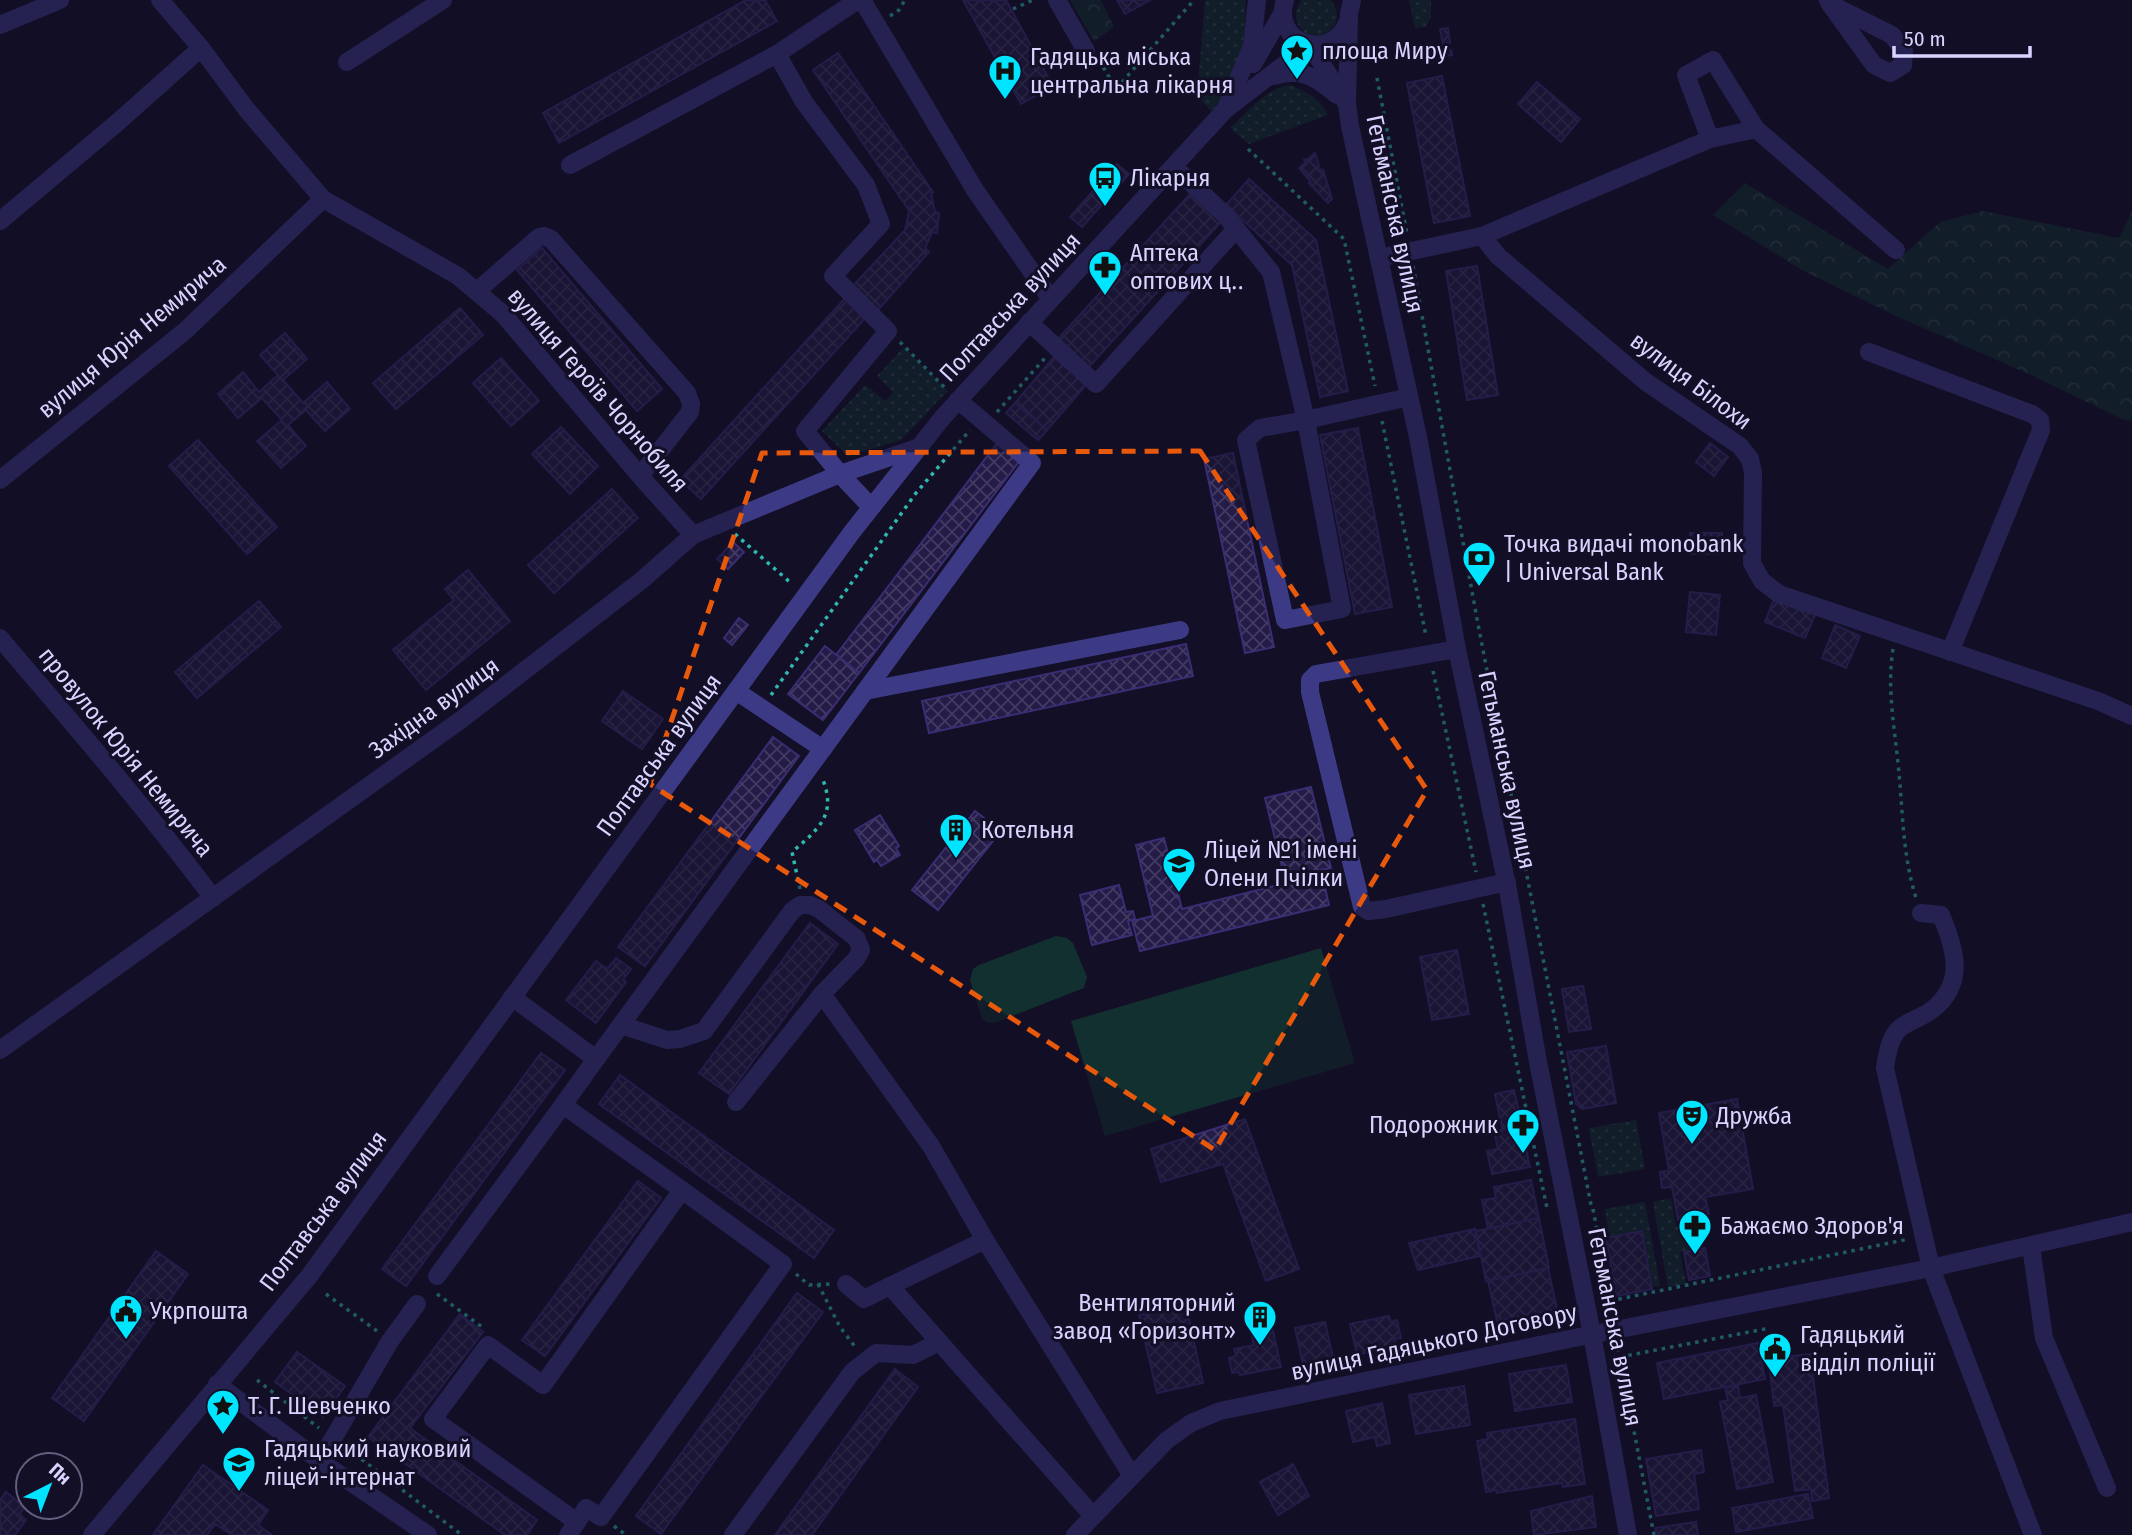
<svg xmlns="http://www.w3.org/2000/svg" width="2132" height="1535" viewBox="0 0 2132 1535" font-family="'Fira Sans Condensed',sans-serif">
<defs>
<pattern id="grass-dots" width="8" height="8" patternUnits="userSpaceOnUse" patternTransform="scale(1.75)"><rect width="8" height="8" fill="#12302f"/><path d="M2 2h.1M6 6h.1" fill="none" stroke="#344d4e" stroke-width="1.8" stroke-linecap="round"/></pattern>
<pattern id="forest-crowns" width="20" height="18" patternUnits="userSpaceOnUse" patternTransform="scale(1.75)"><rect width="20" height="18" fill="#12302f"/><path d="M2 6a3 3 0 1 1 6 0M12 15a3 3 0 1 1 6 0" fill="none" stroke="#344d4e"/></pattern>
<pattern id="building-cross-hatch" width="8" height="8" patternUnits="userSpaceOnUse" patternTransform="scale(1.75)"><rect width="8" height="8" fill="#241b47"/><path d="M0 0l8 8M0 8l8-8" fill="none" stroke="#433b63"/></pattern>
</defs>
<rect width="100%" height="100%" fill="#130f26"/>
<g fill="url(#grass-dots)">
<path d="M1205,0H1246C1245,31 1244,67 1227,94C1223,101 1217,106 1212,112L1197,96Z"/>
<path d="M1302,0H1331C1353,30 1307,51 1297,21C1294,13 1297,7 1302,0Z"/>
<path d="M1409,0H1431V17L1426,27L1415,28Z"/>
<path d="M1289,85C1305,90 1320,99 1328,115L1249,144L1230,128C1250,110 1261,92 1289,85Z"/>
<path d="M904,347L948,391L901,440L848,456L822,431L865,385L886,401L893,392L877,376Z"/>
<path d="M1636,1120L1645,1169L1598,1177L1589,1128Z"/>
<path d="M1671,1198L1676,1226L1698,1223L1702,1248L1680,1252L1686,1284L1668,1287L1653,1202Z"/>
<path d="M1645,1202L1660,1286L1653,1287L1643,1230L1609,1236L1605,1209Z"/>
</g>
<g fill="url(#forest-crowns)">
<path d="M1070,0H1101L1114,27L1094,41Z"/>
<path d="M1745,183L1888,269L1940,222L1983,211L2119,238L2132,211V421L2122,419L2029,374L1896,316L1802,270L1713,215Z"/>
</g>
<g fill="#12302f">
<path d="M1056,936L1067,938L1073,943L1087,977L1084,988L997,1022L989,1023L982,1019L970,980L973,969L979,965Z"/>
<path d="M1321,948L1355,1063L1105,1136L1071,1021Z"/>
</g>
<g fill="url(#building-cross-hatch)" stroke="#3b2d73" stroke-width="2">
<path d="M746,0H765L777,21L559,143L543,113Z"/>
<path d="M963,0H1006L1053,86L1021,104Z"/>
<path d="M1117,0H1150L1125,14Z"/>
<path d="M1448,28L1450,43L1443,44L1440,29Z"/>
<path d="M1451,50L1452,55L1440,57L1439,52Z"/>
<path d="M838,53L933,192L931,193L935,212L939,213L937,233L932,232L925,248L929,252L878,310L852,287L905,230L910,207L908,209L813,70Z"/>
<path d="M1442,76L1470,216L1434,223L1407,83Z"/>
<path d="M1537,82L1580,119L1561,142L1518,104Z"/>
<path d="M1315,153L1321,172L1323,170L1332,199L1328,203L1309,183L1311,182L1299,168L1306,162L1304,160L1308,159Z"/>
<path d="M1117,164L1129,174L1082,227L1070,217Z"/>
<path d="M1249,179L1316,240L1348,391L1320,397L1292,265L1226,205Z"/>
<path d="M1190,194L1221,222L1087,369L1056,341Z"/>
<path d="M542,248L662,389L637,411L517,270Z"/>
<path d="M1477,266L1498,395L1467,400L1446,271Z"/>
<path d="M848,295L869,314L701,499L680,480Z"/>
<path d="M460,308L483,335L396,409L373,383Z"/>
<path d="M285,333L307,359L283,380L303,403L327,382L350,409L325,431L306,410L288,425L306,446L281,468L257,441L282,420L262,398L238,418L218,394L243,372L259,392L278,375L260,355Z"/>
<path d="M1054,357L1086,385L1047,430L1015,403Z"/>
<path d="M501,358L539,401L511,426L473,383Z"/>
<path d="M1015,403L1047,430L1038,440L1006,413Z"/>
<path d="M561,427L598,466L570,494L532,454Z"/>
<path d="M1358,428L1392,607L1355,614L1320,435Z"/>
<path d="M198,440L277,527L247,554L169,466Z"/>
<path d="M998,442L1021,459L859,673L836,655Z"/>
<path d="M1710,443L1728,457L1714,476L1696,462Z"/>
<path d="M1233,453L1274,647L1245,653L1204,459Z"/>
<path d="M612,489L638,518L554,593L528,565Z"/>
<rect x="1690" y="533" width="32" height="21"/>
<path d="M733,542L744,552L728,569L717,559Z"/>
<path d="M468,570L510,621L426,690L393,650L454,600L445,589Z"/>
<path d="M1690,592L1720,595L1716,635L1686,632Z"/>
<path d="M1775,596L1816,613L1805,638L1765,622Z"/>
<path d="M259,601L281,627L197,698L175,672Z"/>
<path d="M739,618L748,625L732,645L724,638Z"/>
<path d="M1835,625L1860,636L1846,668L1822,658Z"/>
<path d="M1186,644L1193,676L929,733L922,701Z"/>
<path d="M825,646L859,673L823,720L788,694Z"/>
<path d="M623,691L663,719L642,749L602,721Z"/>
<path d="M773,737L799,756L645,966L618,947Z"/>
<path d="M1311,787L1331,868L1321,870L1329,905L1140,951L1132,921L1153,916L1136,845L1164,838L1182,909L1286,883L1265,798Z"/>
<path d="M975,811L1001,831L938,910L912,890Z"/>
<path d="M880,815L899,846L896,848L900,855L881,866L877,860L874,862L855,830Z"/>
<path d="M1119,885L1126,912L1133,911L1135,919L1128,921L1132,935L1092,945L1080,895Z"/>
<path d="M810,923L838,944L729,1094L699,1073Z"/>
<path d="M1457,950L1469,1014L1432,1020L1420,957Z"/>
<path d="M616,958L631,969L623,980L626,982L596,1023L566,1000L596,961L607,969Z"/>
<path d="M1583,986L1591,1029L1569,1032L1562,989Z"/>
<path d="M1606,1046L1616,1103L1582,1109L1576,1104L1567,1052Z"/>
<path d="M541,1053L565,1070L406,1286L382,1269Z"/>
<path d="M620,1075L834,1230L814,1258L599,1104Z"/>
<path d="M1514,1090L1522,1124L1502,1128L1495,1094Z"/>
<path d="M1737,1099L1753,1189L1705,1197L1709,1214L1678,1220L1672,1187L1662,1188L1660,1172L1669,1171L1659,1113Z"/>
<path d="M1245,1119L1299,1269L1266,1281L1223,1164L1161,1182L1151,1149Z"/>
<path d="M1521,1126L1530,1167L1492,1174L1487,1151L1498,1149L1494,1131Z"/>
<path d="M1531,1180L1539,1218L1488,1229L1482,1200L1496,1198L1494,1187Z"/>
<path d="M638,1181L661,1198L545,1356L522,1340Z"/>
<path d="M1539,1218L1549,1268L1486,1281L1476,1231Z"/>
<path d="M1475,1229L1480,1256L1418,1270L1409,1243Z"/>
<path d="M1642,1231L1652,1289L1616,1296L1606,1238Z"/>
<path d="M1705,1248L1710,1276L1689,1280L1684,1252Z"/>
<path d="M156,1251L188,1274L84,1421L52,1398Z"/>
<path d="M1548,1268L1557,1309L1497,1321L1488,1281Z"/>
<path d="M797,1293L823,1312L661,1534L636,1516Z"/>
<path d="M1186,1305L1203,1383L1157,1393L1139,1315Z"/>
<path d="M460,1314L483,1332L410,1428L537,1520L527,1535H505L368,1437Z"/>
<path d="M1389,1316L1391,1322L1397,1320L1401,1338L1394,1339L1396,1346L1357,1355L1350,1324Z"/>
<path d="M1325,1322L1333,1358L1303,1365L1295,1328Z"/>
<path d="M1271,1323L1281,1367L1240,1375L1239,1372L1232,1373L1229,1358L1236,1356L1234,1349L1254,1345L1250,1328Z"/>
<path d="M1758,1343L1765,1379L1664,1399L1657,1363Z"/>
<path d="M297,1352L345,1386L323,1417L275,1382Z"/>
<path d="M1810,1354L1829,1498L1812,1501L1811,1489L1795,1491L1783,1405L1774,1406L1770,1372L1779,1371L1777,1358Z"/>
<path d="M1566,1365L1572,1402L1515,1411L1509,1374Z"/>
<path d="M895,1369L918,1387L812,1535H775Z"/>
<path d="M1738,1385L1740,1398L1756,1395L1773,1482L1737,1489L1720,1402L1728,1400L1725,1388Z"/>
<path d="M1464,1386L1470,1425L1416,1434L1409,1395Z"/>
<path d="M1382,1403L1390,1443L1377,1446L1375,1437L1353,1442L1346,1411Z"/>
<path d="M1575,1419L1585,1484L1563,1487L1562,1483L1497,1493L1496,1490L1486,1492L1477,1441L1488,1439L1487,1433Z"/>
<path d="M1701,1450L1704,1472L1694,1474L1699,1509L1656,1516L1646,1459Z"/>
<path d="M1293,1464L1309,1496L1278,1515L1260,1482Z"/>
<path d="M203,1465L268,1510L258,1525L272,1535H232L215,1524L207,1535H153Z"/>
<path d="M6,1492L25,1507L19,1514L26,1520L15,1535H0V1500Z"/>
<path d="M1808,1494L1813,1518L1736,1532L1732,1508Z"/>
<path d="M1592,1496L1596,1527L1534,1535L1531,1511Z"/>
<path d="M1696,1522L1698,1535H1657L1655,1528Z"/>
</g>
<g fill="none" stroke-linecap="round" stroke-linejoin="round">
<g stroke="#2fb8b0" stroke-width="3.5" stroke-dasharray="3.5 5" stroke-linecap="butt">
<path d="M1013,9L1033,0"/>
<path d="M890,16L899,10L905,0"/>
<path d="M1099,60L1116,89L1194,0"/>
<path d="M1377,78L1407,234"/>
<path d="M1248,149L1344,239L1375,386"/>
<path d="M1413,266L1477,619L1592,1210"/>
<path d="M900,342L946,389"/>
<path d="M997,412L1045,358"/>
<path d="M1382,421L1426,636"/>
<path d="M735,534L792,584"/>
<path d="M1893,649C1887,687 1894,725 1898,763C1903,809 1902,854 1916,898"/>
<path d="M1433,671L1476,872"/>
<path d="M771,695L916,493L970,430"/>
<path d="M800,889L792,852C817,830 837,816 823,780"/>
<path d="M1483,904L1547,1208"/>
<path d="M1593,1209L1612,1313"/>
<path d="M796,1274L809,1285L830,1284"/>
<path d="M818,1284L840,1327L856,1348"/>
<path d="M326,1294L377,1331"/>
<path d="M437,1294L485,1329"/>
<path d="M1610,1301L1909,1239"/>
<path d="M1618,1348L1654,1535"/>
<path d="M1620,1357L1770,1328"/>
<path d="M257,1380L319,1428"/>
<path d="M348,1449L462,1535"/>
<path d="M614,1526L626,1535"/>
</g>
<g stroke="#3d3a85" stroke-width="18">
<path d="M160,0L201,48L247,110L323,199L458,276L503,314L640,476L693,535"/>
<path d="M862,0L975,190L1050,298"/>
<path d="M1057,0L1086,51"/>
<path d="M1285,0C1271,43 1331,64 1348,21"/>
<path d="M1352,0L1349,14L1347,104L1350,126L1418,437L1457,649L1508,890L1538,1062L1592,1334L1628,1535"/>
<path d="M1828,0L1830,4L1874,65L1890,73L1903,65L1904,51L1892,35L1830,4"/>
<path d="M0,25L60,0"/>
<path d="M777,54L804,102L866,185L881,224L833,276L888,331L805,431L840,474L871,507"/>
<path d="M347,62L443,0"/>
<path d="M1253,64L1282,14"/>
<path d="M1274,76C1301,67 1317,78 1337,95"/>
<path d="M1227,106L1252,46L1257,0"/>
<path d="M1710,139L1686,75L1713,60L1756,129"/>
<path d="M570,165L777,54L858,0"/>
<path d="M1174,167L1221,211"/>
<path d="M1226,216L1271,272L1306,420L1409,397"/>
<path d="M0,221L118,122L201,48"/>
<path d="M1482,236L1710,139L1756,129L1896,250"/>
<path d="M1379,258L1482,236L1498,256L1646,382L1740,446L1750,459L1753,473L1752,563L1762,581L1779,594L2098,701L2132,716"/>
<path d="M477,291L539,237L544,236L551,239L687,393L691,404L690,412L640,476"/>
<path d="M1029,322L1096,384L1236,229"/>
<path d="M1869,352L2032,414L2040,420L2041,430L1950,652"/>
<path d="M1306,420L1342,609L1285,620L1246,440L1260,428Z"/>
<path d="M0,480L185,331L323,199"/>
<path d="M0,638C73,724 146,808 213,898"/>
<path d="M1457,649L1316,674L1310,680V692L1362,907L1368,911L1386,909L1507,882"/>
<path d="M736,691L823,749"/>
<path d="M865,691L1180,630"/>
<path d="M1921,913L1941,915C1955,948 1966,983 1933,1009C1924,1017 1910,1020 1900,1028C1889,1038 1887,1055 1885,1068L1931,1268L2033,1535"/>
<path d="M822,994L931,1146L985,1240"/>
<path d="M512,997L596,1059L563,1105L682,1190L543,1385L488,1345L433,1419L577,1522L568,1535"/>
<path d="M621,1025L667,1040L680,1039L704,1031L792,911L800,905H810L819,909L857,939L861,950L856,959L822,994L736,1102"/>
<path d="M0,1050L462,719L642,580L693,535L840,474L917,448"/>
<path d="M596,1059L1032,463L958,400"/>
<path d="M2031,1246L2044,1338L2107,1488"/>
<path d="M437,1276L563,1105"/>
<path d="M846,1284L864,1299L890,1286"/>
<path d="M217,1384L320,1461L428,1535"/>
<path d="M320,1461L390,1341L417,1304"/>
<path d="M1093,1516L890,1286L985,1240L1132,1476"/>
<path d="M577,1522L586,1508L601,1517L783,1264L682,1190"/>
<path d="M92,1535L310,1275L852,532L943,417L1215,121L1226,109L1310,45L1347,104"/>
<path d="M733,1535L852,1372L876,1353L913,1355L939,1342"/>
<path d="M1075,1535L1167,1440L1191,1423L1220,1411L1574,1338L1931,1268L2132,1222"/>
</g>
</g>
<path d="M0 0H2132V1535H0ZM1200,451L1427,790L1215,1150L650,784L762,453Z" fill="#130f26" fill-opacity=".55" fill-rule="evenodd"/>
<path fill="none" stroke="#e8590c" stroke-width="5" stroke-dasharray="14 9" stroke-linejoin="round" d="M1200,451L1427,790L1215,1150L650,784L762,453Z"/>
<defs>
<symbol id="sight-pin" viewBox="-11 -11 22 30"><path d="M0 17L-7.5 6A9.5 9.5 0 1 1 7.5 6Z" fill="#00e5ff" stroke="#130f26"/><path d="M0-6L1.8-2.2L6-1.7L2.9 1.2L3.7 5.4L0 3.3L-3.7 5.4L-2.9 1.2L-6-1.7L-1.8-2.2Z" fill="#111"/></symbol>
<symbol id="hospital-pin" viewBox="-11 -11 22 30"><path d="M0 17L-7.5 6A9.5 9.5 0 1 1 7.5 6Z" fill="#00e5ff" stroke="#130f26"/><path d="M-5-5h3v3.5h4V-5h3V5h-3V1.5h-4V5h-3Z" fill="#111"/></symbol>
<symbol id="bus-pin" viewBox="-11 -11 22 30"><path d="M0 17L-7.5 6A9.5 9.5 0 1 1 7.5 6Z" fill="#00e5ff" stroke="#130f26"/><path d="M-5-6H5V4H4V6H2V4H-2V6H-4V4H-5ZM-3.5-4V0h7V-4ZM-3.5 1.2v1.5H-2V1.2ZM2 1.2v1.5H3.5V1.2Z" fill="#111"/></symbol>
<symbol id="pharmacy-pin" viewBox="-11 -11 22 30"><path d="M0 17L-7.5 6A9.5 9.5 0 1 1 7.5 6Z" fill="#00e5ff" stroke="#130f26"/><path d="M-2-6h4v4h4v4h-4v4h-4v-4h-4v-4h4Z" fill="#111"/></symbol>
<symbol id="bank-pin" viewBox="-11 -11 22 30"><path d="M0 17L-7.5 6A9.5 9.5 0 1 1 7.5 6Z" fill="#00e5ff" stroke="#130f26"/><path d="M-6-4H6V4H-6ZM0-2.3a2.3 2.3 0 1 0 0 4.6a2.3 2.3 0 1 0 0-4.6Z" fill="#111"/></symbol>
<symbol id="building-pin" viewBox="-11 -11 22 30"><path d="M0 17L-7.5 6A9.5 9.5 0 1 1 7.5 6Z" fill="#00e5ff" stroke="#130f26"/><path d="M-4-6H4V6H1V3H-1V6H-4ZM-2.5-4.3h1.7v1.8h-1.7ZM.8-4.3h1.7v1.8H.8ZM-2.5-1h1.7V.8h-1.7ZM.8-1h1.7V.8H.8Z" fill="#111"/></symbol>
<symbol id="school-pin" viewBox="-11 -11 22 30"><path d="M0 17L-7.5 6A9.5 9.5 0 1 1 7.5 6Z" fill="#00e5ff" stroke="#130f26"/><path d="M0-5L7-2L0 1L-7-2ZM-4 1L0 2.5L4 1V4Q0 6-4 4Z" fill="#111"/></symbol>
<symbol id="theatre-pin" viewBox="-11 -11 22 30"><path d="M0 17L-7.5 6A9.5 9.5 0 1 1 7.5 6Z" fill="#00e5ff" stroke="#130f26"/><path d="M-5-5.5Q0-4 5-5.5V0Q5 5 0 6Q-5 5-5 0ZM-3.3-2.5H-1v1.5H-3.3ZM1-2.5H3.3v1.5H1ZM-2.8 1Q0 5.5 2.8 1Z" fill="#111"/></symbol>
<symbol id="civic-pin" viewBox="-11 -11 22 30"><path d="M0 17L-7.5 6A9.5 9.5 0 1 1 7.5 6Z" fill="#00e5ff" stroke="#130f26"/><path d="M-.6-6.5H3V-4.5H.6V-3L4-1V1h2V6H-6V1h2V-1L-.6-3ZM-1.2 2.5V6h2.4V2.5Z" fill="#111"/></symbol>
</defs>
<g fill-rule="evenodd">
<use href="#sight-pin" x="1278" y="32" width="38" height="52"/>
<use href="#hospital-pin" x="986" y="52" width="38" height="52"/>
<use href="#bus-pin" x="1086" y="159" width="38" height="52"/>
<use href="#pharmacy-pin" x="1086" y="248" width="38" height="52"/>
<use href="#bank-pin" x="1460" y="539" width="38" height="52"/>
<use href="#building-pin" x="937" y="811" width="38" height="52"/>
<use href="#school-pin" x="1160" y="845" width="38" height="52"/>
<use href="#theatre-pin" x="1673" y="1097" width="38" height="52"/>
<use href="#pharmacy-pin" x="1504" y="1106" width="38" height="52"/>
<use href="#pharmacy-pin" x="1676" y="1207" width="38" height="52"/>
<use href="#civic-pin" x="107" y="1292" width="38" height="52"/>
<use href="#building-pin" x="1241" y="1298" width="38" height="52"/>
<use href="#civic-pin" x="1756" y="1330" width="38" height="52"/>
<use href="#sight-pin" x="204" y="1387" width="38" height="52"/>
<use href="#school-pin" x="220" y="1444" width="38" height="52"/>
</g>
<g text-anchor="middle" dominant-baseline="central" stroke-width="6" stroke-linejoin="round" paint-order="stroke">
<g font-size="24" fill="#d9d4ff" stroke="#130f26" text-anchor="start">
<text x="1322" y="51">площа Миру</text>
<text x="1030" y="57">Гадяцька міська<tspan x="1030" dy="28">центральна лікарня</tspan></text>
<text x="1130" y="178">Лікарня</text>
<text x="1130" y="253">Аптека<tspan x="1130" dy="28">оптових ц‥</tspan></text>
<text x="1504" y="544">Точка видачі monobank<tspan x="1504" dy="28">| Universal Bank</tspan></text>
<text x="981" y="830">Котельня</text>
<text x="1204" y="850">Ліцей №1 імені<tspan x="1204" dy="28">Олени Пчілки</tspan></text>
<text x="1716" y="1116">Дружба</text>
<text x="1498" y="1125" text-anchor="end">Подорожник</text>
<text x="1720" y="1226">Бажаємо Здоров'я</text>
<text x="1236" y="1303" text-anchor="end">Вентиляторний<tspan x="1236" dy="28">завод «Горизонт»</tspan></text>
<text x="150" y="1311">Укрпошта</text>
<text x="1800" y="1335">Гадяцький<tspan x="1800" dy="28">відділ поліції</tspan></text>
<text x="248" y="1406">Т. Г. Шевченко</text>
<text x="264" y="1449">Гадяцький науковий<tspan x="264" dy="28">ліцей-інтернат</tspan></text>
</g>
<g font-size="24" fill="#d9d4ff" stroke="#130f26">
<text transform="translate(1395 214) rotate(78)">Гетьманська вулиця</text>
<text transform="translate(1010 307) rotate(-47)">Полтавська вулиця</text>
<text transform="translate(132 337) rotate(-40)">вулиця Юрія Немирича</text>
<text transform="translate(1691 381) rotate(37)">вулиця Білохи</text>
<text transform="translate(598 390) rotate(49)">вулиця Героїв Чорнобиля</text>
<text transform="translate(434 708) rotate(-36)">Західна вулиця</text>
<text transform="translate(126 752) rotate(51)">провулок Юрія Немирича</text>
<text transform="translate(659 755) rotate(-54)">Полтавська вулиця</text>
<text transform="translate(1507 770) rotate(78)">Гетьманська вулиця</text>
<text transform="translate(323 1211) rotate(-53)">Полтавська вулиця</text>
<text transform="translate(1615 1327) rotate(79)">Гетьманська вулиця</text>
<text transform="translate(1434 1342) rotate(-12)">вулиця Гадяцького Договору</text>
</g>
</g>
<g transform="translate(49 1486) rotate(42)"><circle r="33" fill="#130f26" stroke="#625e7d" stroke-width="2"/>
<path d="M0-5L12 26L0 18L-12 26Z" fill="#00e5ff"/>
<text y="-10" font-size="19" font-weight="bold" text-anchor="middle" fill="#d9d4ff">Пн</text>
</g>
<path d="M1894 46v10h136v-10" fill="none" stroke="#d9d4ff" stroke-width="3.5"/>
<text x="1904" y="46" font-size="21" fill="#d9d4ff" stroke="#130f26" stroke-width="5" paint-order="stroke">50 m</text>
</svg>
